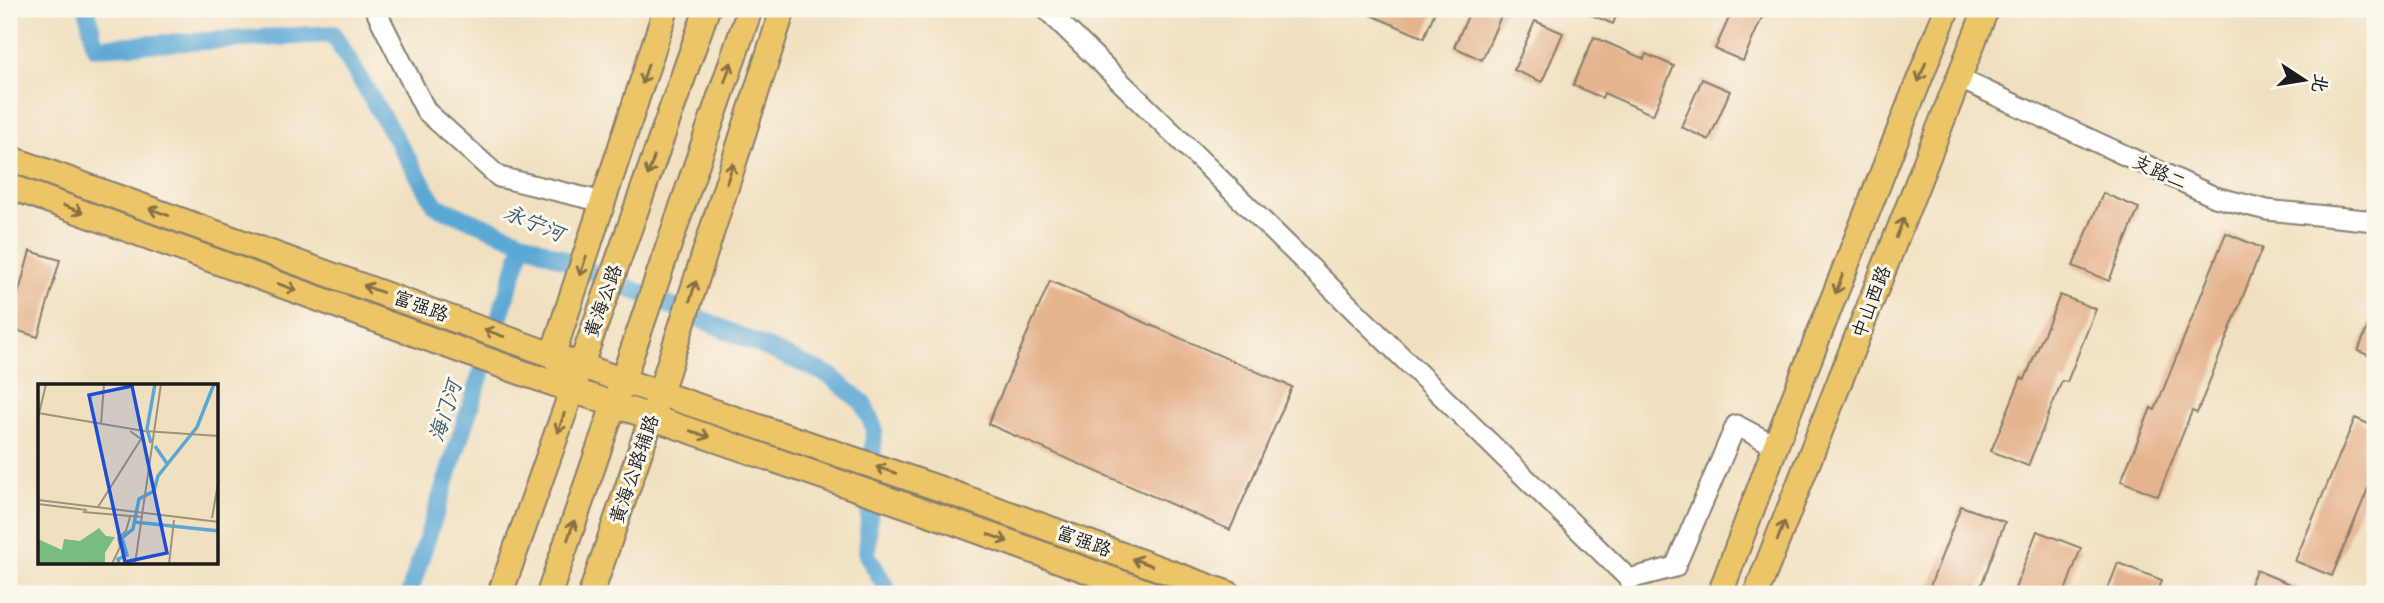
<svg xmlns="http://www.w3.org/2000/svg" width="2384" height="603" viewBox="0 0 2384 603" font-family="'Shantell Sans','LXGW WenKai TC',sans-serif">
<rect width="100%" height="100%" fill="#fbf7ec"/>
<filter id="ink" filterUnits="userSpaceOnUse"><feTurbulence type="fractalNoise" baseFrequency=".0143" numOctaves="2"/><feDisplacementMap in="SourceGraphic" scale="14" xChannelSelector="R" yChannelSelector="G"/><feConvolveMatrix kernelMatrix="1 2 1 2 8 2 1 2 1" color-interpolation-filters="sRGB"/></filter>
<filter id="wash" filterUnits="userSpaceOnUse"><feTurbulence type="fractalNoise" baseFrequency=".00686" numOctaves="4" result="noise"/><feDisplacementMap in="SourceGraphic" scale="28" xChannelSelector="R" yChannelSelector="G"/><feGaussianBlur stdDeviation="1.57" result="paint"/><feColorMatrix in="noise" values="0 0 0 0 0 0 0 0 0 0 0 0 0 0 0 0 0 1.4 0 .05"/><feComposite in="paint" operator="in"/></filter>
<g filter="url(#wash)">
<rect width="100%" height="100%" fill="#f1e0c0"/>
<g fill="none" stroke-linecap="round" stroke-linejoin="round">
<g stroke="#5ba8d4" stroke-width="18">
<path d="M87,9L95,47L333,34L436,206L524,242L829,375L863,403L874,428L867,555L890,594"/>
<path d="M409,594L524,242"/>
</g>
</g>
<g id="blocks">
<g fill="#e5b48e">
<path d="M1357,9H1436L1424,38Z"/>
<path d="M1471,9H1504L1482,60L1454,47Z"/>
<path d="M1577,9H1619L1613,24Z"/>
<path d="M1733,9H1755L1764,13L1743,61L1715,49Z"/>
<path d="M1535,21L1563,33L1542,82L1514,70Z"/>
<path d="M1594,37L1644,59L1646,54L1674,66L1653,115L1604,93L1602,98L1573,85Z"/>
<path d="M1702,79L1730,91L1709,140L1681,127Z"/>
<path d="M2103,193L2139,208L2109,281L2073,266Z"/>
<path d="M2226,233L2262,248L2197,413L2192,411L2158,496L2121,481L2151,408L2155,410Z"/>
<path d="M30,251L60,260L38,337L9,328Z"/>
<path d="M1050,281L1292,387L1230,530L988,424Z"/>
<path d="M2060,295L2096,309L2067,382L2062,381L2028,466L1991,451L2021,378L2025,379Z"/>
<path d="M2375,309V358L2358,351Z"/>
<path d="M2355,418L2375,427V472L2332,576L2295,561Z"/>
<path d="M1961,506L2005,522L1978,594H1927Z"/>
<path d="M2037,531L2081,548L2064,594H2013Z"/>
<path d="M2118,563L2162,580L2157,594H2106Z"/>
<path d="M2256,570L2314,594H2246Z"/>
</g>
</g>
</g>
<g filter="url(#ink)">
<use href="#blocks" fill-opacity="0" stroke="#867e6e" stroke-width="2"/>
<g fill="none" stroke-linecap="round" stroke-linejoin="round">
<defs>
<g id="minor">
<path d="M375,9L426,111L499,177L603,202"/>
<path d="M1046,9L1629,579L1675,567L1736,425L1776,446"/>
<path d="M1958,78L2215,197L2267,210L2375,221"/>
</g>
<g id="major">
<path d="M9,158L621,380L938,488L1229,594"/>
<path d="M9,186L520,372L934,515L1152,594"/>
<path d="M560,366L553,354L666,9"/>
<path d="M500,594L707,9"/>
<path d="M549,594L750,9"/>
<path d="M591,594L660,393L783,9"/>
<path d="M1720,594L1783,426L1947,9"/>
<path d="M1756,594L1986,9"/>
</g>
</defs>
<use href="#minor" stroke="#867e6e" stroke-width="23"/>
<use href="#major" stroke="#867e6e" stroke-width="28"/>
<use href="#minor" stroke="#fff" stroke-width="19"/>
<use href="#major" stroke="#edc569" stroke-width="24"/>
</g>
<defs><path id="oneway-shaft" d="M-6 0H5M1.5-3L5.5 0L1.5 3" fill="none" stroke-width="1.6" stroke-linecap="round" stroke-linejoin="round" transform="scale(1.75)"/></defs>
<g stroke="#847042">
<use href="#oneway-shaft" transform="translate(728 72) rotate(-71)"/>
<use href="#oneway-shaft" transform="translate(1922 72) rotate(111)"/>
<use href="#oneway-shaft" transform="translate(645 74) rotate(108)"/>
<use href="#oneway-shaft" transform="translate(651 166) rotate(109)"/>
<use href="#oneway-shaft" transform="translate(730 173) rotate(-72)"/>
<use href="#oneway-shaft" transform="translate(73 209) rotate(20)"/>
<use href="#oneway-shaft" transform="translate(159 212) rotate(-160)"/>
<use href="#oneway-shaft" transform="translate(1900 228) rotate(-69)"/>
<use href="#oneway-shaft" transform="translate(583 266) rotate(108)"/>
<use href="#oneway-shaft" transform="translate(1839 284) rotate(111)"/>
<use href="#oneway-shaft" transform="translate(287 287) rotate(20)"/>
<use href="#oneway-shaft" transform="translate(373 289) rotate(-160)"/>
<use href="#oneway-shaft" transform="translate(693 291) rotate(-72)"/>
<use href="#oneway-shaft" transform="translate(494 333) rotate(-160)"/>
<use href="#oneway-shaft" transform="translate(561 423) rotate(109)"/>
<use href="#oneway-shaft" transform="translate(700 434) rotate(19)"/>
<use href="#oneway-shaft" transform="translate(886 470) rotate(-162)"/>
<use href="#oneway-shaft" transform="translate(571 530) rotate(-71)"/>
<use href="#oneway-shaft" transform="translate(1781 531) rotate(-69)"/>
<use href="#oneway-shaft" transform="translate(998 538) rotate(20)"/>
<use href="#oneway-shaft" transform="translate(1142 562) rotate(-160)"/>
</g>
</g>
<g text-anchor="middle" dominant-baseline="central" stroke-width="6" stroke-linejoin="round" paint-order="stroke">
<g font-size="19" fill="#1c1c1c" stroke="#fbf7ec">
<text transform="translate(2160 172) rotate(25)">支路二</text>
<text transform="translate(603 301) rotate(-70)">黄海公路</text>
<text transform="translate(1871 302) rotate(-69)">中山西路</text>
<text transform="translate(421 306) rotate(20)">富强路</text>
<text transform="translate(634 469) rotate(-71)">黄海公路辅路</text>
<text transform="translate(1084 541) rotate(20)">富强路</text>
</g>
<g font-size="21" font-style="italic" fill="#385b6f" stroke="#fbf7ec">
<text transform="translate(534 223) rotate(23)">永宁河</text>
<text transform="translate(445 411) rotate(-72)">海门河</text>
</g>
</g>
<g transform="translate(38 384)">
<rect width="180" height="180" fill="#f1e0c0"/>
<path d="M61,144L68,152L77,153L67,169V180H0V155L24,166L26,155L42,157Z" fill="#78bc7f"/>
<path fill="none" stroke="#5ba8d4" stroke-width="3.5" d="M113,59L109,45L117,0M117,62L130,81M96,138L181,147M81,180L80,175L89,171L84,154L95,145L101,115L116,107L120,92L159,43L176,0"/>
<path fill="none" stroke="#9c927e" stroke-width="2" d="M0,29L106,47L181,52M0,34L8,0M63,40L66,0M0,116L181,138M0,120L49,126M60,123L103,55L92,47M45,128L104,133M174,134L181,94M74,180L82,163L80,154L88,147L92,133M97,180L123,0M131,180L136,136"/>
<path fill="#1d4ed8" fill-opacity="0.15" stroke="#1d4ed8" stroke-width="3.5" d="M94,2L129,169L87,178L51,11Z"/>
<rect width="180" height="180" fill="none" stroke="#1c1c1c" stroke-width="3.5"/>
</g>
<rect width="2384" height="603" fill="none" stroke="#fbf7ec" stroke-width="35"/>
<g transform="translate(2304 80) rotate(102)" stroke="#fbf7ec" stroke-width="5" paint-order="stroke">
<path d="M0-5L12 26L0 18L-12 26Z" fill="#1c1c1c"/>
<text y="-10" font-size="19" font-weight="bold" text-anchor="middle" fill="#1c1c1c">北</text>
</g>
</svg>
